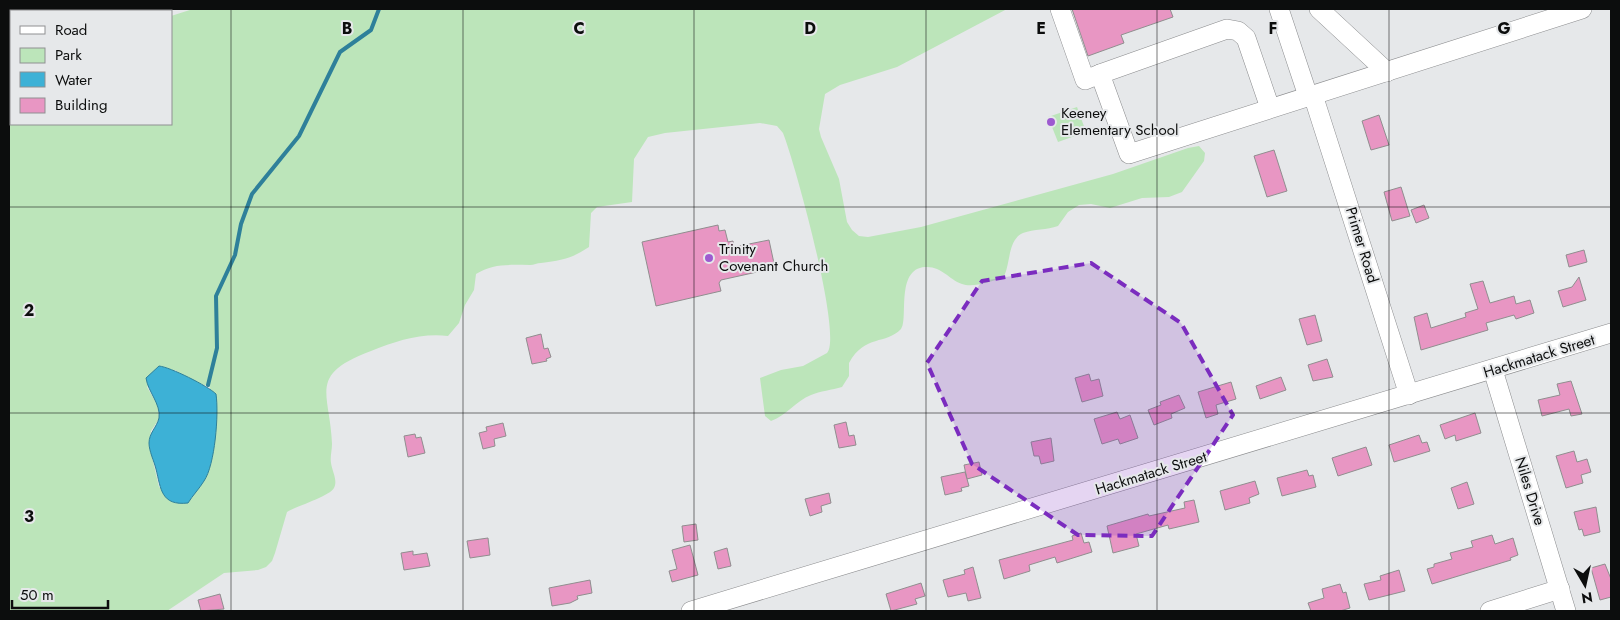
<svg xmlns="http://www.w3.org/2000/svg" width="1620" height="620" viewBox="0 0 1620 620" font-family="Jost,sans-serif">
<rect width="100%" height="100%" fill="#e6e8ea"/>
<g fill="#bce5ba" fill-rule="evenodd">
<path d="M193,9H1007L897,67L840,85L825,94L819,129L821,137L839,179L847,222L852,230L859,236L868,237L921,227L1113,174L1188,148L1199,146L1205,153L1204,161L1182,192L1169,197L1142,198L1110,208L1091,204L1079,205L1068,212L1058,226C1047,230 1034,229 1023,233C1007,240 1011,265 1003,278C992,281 973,288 962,284C948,279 942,266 925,267C895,269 909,320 901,329C886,345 865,334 849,363V376L842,387C832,390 820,391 811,395C796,401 787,415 771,421L765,416L760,378L781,370L803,366L827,353C843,336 794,160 783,133L777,126L760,123L665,133L648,137L634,159L632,202L597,207L591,213L589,247C571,259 562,260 541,263C537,263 534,265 530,265C510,265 493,263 476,274L474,290L465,305L459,323L448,336C420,333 397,341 371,351C307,375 330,392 332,444C332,450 330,457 331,463C332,471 338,480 334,488C330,496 297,506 287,512L275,553L272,561L266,567L258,570L224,573L167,611H9V57H11V124H171V16ZM175,370L189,380L210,387L204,481L188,503L159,487L149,444L151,431L159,419L158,406L147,387Z"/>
<path d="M1077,107L1086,132L1058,142L1048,117Z"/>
</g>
<path fill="#3db1d6" stroke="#2e809a" d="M159,366C170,367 208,386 216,394C219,414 215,465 204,481C199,489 193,495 188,503C161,506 161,489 156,469C154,461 149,451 149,443C149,433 157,427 159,418C161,404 148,392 146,378Z"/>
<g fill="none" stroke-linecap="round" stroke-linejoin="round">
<path stroke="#2e809a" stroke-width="4" d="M208,385L217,348L216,296L235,255L241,224L252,194L299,136L340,52L371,30L379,9"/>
</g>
<g fill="#e896c3" stroke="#908e8f">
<path d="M1072,9H1170L1173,17L1121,35L1124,43L1088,56Z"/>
<path d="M1379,115L1389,145L1371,150L1362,121Z"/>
<path d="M1274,150L1287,191L1267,197L1254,156Z"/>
<path d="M1401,187L1410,216L1392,221L1384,192Z"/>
<path d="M1424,205L1429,218L1416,223L1411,210Z"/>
<path d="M718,225L719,231L725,230L728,242L733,241L734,247L769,240L775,268L721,280L719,283L721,291L656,306L642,242Z"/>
<path d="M1584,250L1587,262L1569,267L1566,255Z"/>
<path d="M1579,277L1586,300L1563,307L1558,291L1572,287Z"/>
<path d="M1483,281L1490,303L1514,296L1516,304L1530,300L1534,313L1516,319L1514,315L1486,323L1488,330L1421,350L1414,317L1427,313L1431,328L1466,317L1465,313L1478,309L1470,284Z"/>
<path d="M1315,315L1322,341L1307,345L1299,319Z"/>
<path d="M541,334L544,349L548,348L551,357L546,359L547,361L532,364L526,338Z"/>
<path d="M1327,359L1333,377L1313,381L1308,365Z"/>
<path d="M1089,374L1091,381L1099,379L1103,396L1082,402L1075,378Z"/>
<path d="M1281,377L1286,390L1260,399L1256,386Z"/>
<path d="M1571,381L1582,414L1571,416L1569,409L1542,416L1538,400L1560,395L1557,384Z"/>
<path d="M1231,382L1236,399L1216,405L1218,414L1206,418L1198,392Z"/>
<path d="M1179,395L1185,408L1171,414L1172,418L1154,425L1148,410L1161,405L1160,402Z"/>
<path d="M1117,412L1120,419L1130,415L1138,438L1120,444L1118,439L1102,444L1094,419Z"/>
<path d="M1475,413L1481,433L1456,441L1455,435L1445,439L1440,425Z"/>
<path d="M846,422L849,436L854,435L856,445L839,448L834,425Z"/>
<path d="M503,423L506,436L494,439L495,446L483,449L479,433L487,431L486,427Z"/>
<path d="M415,434L416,438L421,437L425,453L408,457L404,436Z"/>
<path d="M1419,435L1422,443L1427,442L1430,451L1394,462L1389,445Z"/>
<path d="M1051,438L1054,461L1041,464L1039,456H1034L1031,442Z"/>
<path d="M1366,447L1372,465L1338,476L1332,458Z"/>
<path d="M1574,451L1577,462L1587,459L1591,472L1581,475L1583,483L1566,488L1556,456Z"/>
<path d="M979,462L982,475L967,479L964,465Z"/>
<path d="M1307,470L1309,476L1313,475L1316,487L1282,496L1277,478Z"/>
<path d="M965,472L969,486L961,488L962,491L945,495L941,477Z"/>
<path d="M1255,481L1259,494L1249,498L1250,503L1225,510L1220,491Z"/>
<path d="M1467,482L1474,504L1458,509L1451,488Z"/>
<path d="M829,493L831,503L821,506L822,512L810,516L805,499Z"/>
<path d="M1194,500L1199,522L1169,529L1168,525L1136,534L1139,546L1113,553L1107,526L1148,514L1149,516L1185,508L1184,502Z"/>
<path d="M1596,507L1600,532L1584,536L1582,529L1579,530L1574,512Z"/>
<path d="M696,524L698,540L684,542L682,526Z"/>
<path d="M1081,533L1084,543L1089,542L1092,552L1057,563L1055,557L1029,565L1030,571L1004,579L999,560L1073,540L1072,536Z"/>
<path d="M1492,535L1495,544L1513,538L1518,555L1510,558L1511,560L1432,584L1427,569L1434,567V564L1452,559L1450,553L1473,547L1471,541Z"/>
<path d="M488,538L490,555L470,558L467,541Z"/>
<path d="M690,545L698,575L672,582L669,571L677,569L672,550Z"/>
<path d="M727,548L731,566L718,569L714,552Z"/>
<path d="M413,551V555L427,553L430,566L404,570L401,553Z"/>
<path d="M1605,564L1611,579V597L1600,600L1591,568Z"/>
<path d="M973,567L981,598L968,601L966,593L948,597L943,580L965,574L964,570Z"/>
<path d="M1399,570L1405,591L1369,600L1364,584L1381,580L1380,576Z"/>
<path d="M590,580L592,593L577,596L578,599L570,603L552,606L549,588Z"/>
<path d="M921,583L925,596L915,599L917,604L891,611L886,594Z"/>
<path d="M1340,584L1343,593L1346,592L1350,608L1340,611H1311L1308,603L1324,598L1322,589Z"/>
<path d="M220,594L224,609L201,611L198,600Z"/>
</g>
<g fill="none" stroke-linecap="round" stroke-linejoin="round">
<defs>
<g id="minor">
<path d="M1060,9L1085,80L1100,74"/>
<path d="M1279,9L1308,96"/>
<path d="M1319,9L1387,72"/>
<path d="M1313,95L1409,395"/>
<path d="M1270,108L1246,38L1238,31L1227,29L1100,74L1129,154L1582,9"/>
<path d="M1493,370L1566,611"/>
<path d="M691,611L1611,333"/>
<path d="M1490,611L1560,589"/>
</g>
</defs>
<use href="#minor" stroke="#8b8c8e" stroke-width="20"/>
<use href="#minor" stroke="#fff" stroke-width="19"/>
</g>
<path fill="#7b2cbf" fill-opacity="0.2" stroke="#7b2cbf" stroke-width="4" stroke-dasharray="10 6" stroke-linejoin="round" d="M1091,263L1181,323L1233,415L1152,536L1078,535L972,464L927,363L982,281Z"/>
<path fill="none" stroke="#0c0d0d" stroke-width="1" stroke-opacity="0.55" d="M231,9V611M463,9V611M694,9V611M926,9V611M1157,9V611M1389,9V611M9,207H1611M9,413H1611"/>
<g fill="#9d5ad0" stroke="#e6e8ea" stroke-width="2">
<circle cx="1051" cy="122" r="5"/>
<circle cx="709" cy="258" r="5"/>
</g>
<g text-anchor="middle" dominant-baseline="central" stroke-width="4" stroke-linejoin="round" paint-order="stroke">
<g font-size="15" fill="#0c0d0d" stroke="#e6e8ea" text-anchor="start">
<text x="1061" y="113">Keeney<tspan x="1061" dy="17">Elementary School</tspan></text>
<text x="719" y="249">Trinity<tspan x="719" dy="17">Covenant Church</tspan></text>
</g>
<g font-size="15" fill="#0c0d0d" stroke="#e6e8ea">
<text transform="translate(1362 245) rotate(73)">Primer Road</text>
<text transform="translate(1539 356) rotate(-17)">Hackmatack Street</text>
<text transform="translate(1151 473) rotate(-17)">Hackmatack Street</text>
<text transform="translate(1530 491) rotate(73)">Niles Drive</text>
</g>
</g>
<g font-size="16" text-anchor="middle" font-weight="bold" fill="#0c0d0d" stroke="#e6e8ea" stroke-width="4" stroke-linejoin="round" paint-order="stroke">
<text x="347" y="34">B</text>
<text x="579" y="34">C</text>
<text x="810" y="34">D</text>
<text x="1041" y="34">E</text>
<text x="1273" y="34">F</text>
<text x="1504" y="34">G</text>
<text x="29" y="316">2</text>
<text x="29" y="522">3</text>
</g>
<rect width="1620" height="620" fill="none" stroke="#0c0d0d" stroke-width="20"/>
<rect x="10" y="10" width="162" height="115" fill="#e6e8ea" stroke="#8f9092"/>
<rect x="20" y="26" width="25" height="8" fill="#ffffff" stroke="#8f9092"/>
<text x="55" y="35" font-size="15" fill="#0c0d0d">Road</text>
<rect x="20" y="48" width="25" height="15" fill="#bce5ba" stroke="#8f9092"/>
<text x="55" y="60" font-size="15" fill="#0c0d0d">Park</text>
<rect x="20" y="72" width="25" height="15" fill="#3db1d6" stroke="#8f9092"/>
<text x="55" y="85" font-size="15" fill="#0c0d0d">Water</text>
<rect x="20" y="98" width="25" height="15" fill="#e896c3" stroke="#8f9092"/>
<text x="55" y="110" font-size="15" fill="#0c0d0d">Building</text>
<g transform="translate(1585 585) rotate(171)" stroke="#e6e8ea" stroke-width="4" paint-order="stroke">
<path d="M0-4L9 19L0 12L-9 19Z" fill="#0c0d0d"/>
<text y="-8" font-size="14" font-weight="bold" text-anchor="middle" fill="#0c0d0d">N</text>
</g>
<path d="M12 600v8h96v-8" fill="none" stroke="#0c0d0d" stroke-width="2.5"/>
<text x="20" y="600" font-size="15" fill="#0c0d0d" stroke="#e6e8ea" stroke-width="4" paint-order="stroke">50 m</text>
</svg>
